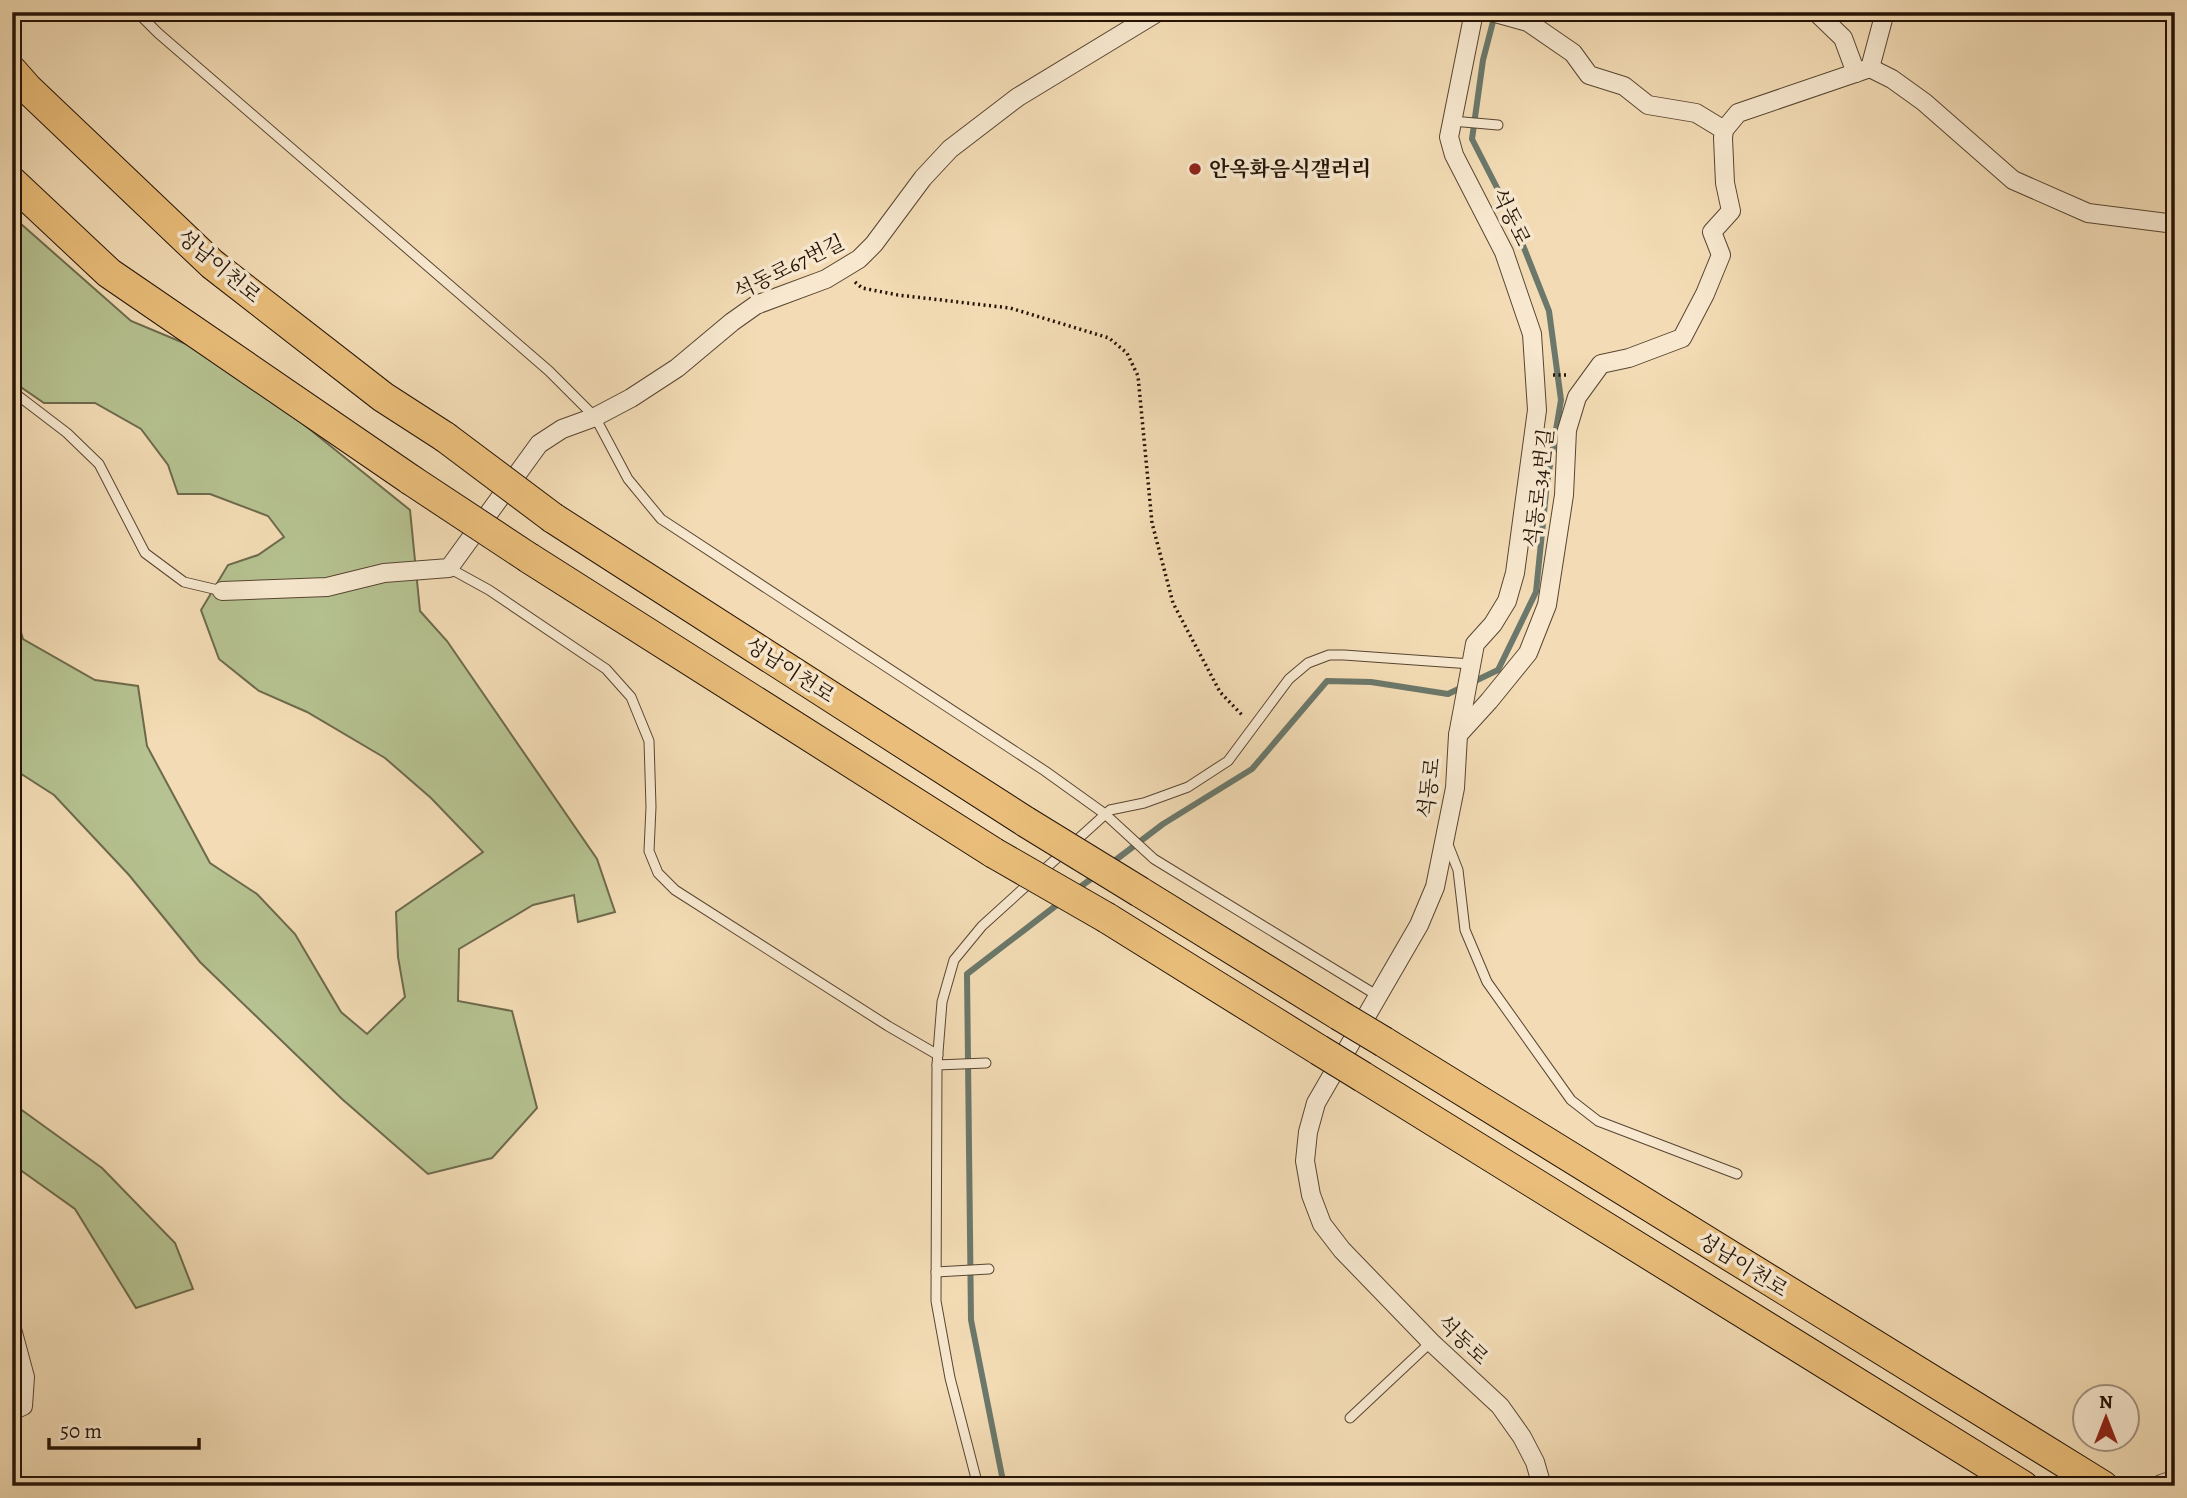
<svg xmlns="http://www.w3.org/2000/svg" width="2187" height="1498" viewBox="0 0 2187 1498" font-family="Alegreya,'Noto Serif KR',serif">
<rect width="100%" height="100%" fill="#f3dcb5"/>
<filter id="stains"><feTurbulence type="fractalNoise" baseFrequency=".00286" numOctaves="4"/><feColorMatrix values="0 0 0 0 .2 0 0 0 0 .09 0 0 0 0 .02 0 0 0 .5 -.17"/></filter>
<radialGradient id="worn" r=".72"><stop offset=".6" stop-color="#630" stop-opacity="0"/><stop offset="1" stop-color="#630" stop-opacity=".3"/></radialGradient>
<g fill="#b6c291" stroke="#6d6a4c" stroke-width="2">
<path d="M12,216L131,321L191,346L256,386L410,510L420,611L447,641L597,859L615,912L578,922L574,895L533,905L459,949L458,1001L512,1011L537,1108L492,1158L428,1174L342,1099L200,962L129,875L54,795L12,768V602L23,639L95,680L138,686L147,746L210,863L257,894L295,934L341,1012L367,1034L405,997L398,957L396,912L483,852L431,798L385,758L307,712L259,691L219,659L201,610L228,565L258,555L284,537L268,516L210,494H178L168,465L141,429L95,403H44L12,381Z"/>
<path d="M12,1103L102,1168L175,1243L193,1289L136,1308L75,1209L12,1164Z"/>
</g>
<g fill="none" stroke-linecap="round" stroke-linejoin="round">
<g stroke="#6b786b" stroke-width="6">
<path d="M1109,865L1163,824L1252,769L1327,681L1371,682L1448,694L1498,670L1536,592L1547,483L1561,400L1549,311L1511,215L1472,139L1483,60L1495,14"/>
<path d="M1076,890L1095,876"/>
<path d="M1004,1486L971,1320L967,974L1062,901"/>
</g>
<defs>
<g id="service">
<path d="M137,12L158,33L549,371L595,417L628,479L661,519L1045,771L1105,814L1154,859L1378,996"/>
<path d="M1452,121L1498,125"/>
<path d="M12,391L67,433L99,464L145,553L184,582L222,591"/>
<path d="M449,568L489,590L606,669L631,697L649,741L651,807L649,851L658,873L675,890L888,1026L938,1055"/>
<path d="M1447,842L1458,870L1465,930L1487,982L1571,1100L1598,1121L1737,1174"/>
<path d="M937,1065L986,1063"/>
<path d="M2175,1143L2172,1172L2175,1177"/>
<path d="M936,1272L989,1269"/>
<path d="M1350,1418L1431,1342"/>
<path d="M978,1486L950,1378L936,1301L937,1065L942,1002L954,960L982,926L1110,810L1144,803L1188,787L1228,761L1289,679L1308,663L1329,655H1344L1471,664"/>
</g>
<g id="minor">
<path d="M1474,12L1449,137L1454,155L1504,252L1532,334L1537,410L1515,573L1507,601L1493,624L1475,644L1458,735L1455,788L1435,887L1419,925L1316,1103L1308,1132L1305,1161L1311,1195L1322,1224L1342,1250L1431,1342L1500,1406L1522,1437L1535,1462L1542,1486"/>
<path d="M1492,12L1528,22L1573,53L1589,75L1624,86L1648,105L1696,113L1724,130"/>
<path d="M1816,12L1843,38L1856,73"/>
<path d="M1870,68L1892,79L1924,102L2013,180L2088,213L2175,224"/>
<path d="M1870,68L1885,12"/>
<path d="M222,591L327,587L384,573L449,568L539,444L562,429L595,417L631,398L677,368L732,322L756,305L826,279L859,259L874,244L923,178L950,149L1018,97L1158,12"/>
<path d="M1458,735L1489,701L1528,653L1547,605L1564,495L1567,430L1577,397L1601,364L1629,358L1682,338L1705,294L1721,255L1712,232L1731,211L1725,183L1723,138L1724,130L1738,113L1870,68"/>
<path d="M12,1329L25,1377L23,1406L12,1411"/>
</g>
<path id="tertiary" d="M2163,1486L2175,1482"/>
<g id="trunk">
<path d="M12,71L27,88L212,264L383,397L445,437"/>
<path d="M12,182L109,273L411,480"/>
<path d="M553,518L1026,822"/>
<path d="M529,558L994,853"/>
<path d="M1140,892L1339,1015"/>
<path d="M1107,918L1319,1050"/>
<path d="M1384,1042L2103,1486"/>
<path d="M1363,1077L2023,1486"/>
</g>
</defs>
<use href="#service" stroke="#584532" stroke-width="11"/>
<use href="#minor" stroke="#584532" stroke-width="20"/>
<use href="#tertiary" stroke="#584532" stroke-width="25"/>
<use href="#trunk" stroke="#241306" stroke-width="32"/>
<g stroke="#241306" stroke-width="3.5" stroke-dasharray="2 3.5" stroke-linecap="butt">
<path d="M855,282L862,288L898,295L1010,308L1109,338L1127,353L1138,376L1152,523L1173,603L1220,692L1243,716"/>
<path d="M1553,375H1569"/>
</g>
<use href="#service" stroke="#f7e8cf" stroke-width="9"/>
<use href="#minor" stroke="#f7e8cf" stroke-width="18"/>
<use href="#tertiary" stroke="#f7e8cf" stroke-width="23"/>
<use href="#trunk" stroke="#eabe7a" stroke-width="30"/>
<defs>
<g id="trunk-bridge">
<path d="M445,437L553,518"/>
<path d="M411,480L529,558"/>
<path d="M1026,822L1140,892"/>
<path d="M994,853L1107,918"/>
<path d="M1339,1015L1384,1042"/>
<path d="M1319,1050L1363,1077"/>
</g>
</defs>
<use href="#trunk-bridge" stroke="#241306" stroke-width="32" stroke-linecap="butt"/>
<use href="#trunk-bridge" stroke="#eabe7a" stroke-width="30"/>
</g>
<circle fill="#8f2418" stroke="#f7e8cf" stroke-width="2.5" cx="1195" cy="169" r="7"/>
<g text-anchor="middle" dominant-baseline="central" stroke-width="7" stroke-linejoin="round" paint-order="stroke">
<g font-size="21" font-weight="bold" fill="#241306" stroke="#f7e8cf" text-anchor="start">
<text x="1209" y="169">안옥화음식갤러리</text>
</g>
<g font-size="21" fill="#241306" stroke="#f7e8cf">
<text transform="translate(1511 217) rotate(64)">석동로</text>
<text transform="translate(219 266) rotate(40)">성남이천로</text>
<text transform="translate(789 267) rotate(-26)">석동로67번길</text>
<text transform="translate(1539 488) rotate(-83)">석동로34번길</text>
<text transform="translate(790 670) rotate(33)">성남이천로</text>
<text transform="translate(1429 788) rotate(-83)">석동로</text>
<text transform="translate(1743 1265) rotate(32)">성남이천로</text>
<text transform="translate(1463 1340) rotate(44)">석동로</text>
</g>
</g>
<rect width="2187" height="1498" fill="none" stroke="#f3dcb5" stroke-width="42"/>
<rect x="14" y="14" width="2159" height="1470" fill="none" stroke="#241306" stroke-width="3.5"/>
<rect x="21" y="21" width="2145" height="1456" fill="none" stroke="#241306" stroke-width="2"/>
<g transform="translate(2106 1418)"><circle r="33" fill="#f7e8cf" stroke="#a3937f" stroke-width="2"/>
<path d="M0-5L12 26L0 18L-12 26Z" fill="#8f2418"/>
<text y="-10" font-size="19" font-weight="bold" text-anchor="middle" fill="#241306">N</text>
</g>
<path d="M49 1438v10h150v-10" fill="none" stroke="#241306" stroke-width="3.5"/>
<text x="60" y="1438" font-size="21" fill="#241306" stroke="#f7e8cf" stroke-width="5" paint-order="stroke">50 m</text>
<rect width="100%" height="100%" filter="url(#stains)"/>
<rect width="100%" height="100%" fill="url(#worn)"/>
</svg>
